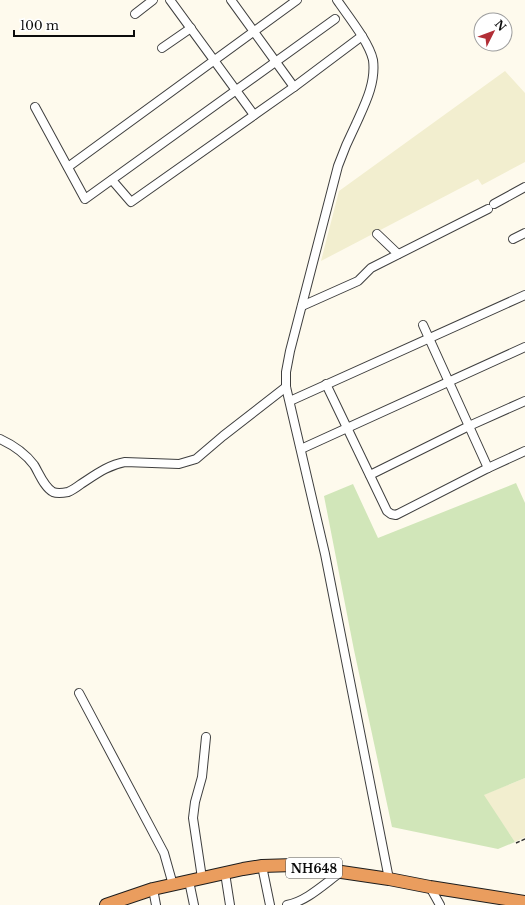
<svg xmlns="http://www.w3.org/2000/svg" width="525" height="905" viewBox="0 0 525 905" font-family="'Libre Baskerville',serif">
<rect width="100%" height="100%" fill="#fefaed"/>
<g fill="#f2eecf">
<path d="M505,71L525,93V162L482,185L478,179L321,261L339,191Z"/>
<path d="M525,778V837L515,842L483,795Z"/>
</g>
<path fill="#d1e6b9" d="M516,483L525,503V778L484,795L515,842L498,849L392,827L354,650L324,496L353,484L378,538Z"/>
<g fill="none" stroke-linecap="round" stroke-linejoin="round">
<defs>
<g id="minor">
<path d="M170,0L254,115"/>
<path d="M231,0L294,87"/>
<path d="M337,0C348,16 369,42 373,60C376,83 365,104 356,124C349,138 343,152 338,166L290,351L286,372V387L325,554L389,879"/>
<path d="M135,14L153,0"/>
<path d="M162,48L191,28"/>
<path d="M35,107L85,199L335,19"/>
<path d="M68,167L297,0"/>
<path d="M112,180L131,202L294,87L362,36"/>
<path d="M494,204L525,187"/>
<path d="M377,234L398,254"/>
<path d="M513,239L525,233"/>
<path d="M302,306L358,281L371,268L488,209"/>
<path d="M423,325L488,468"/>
<path d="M326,384L387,511L391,514L396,515L488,468L525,451"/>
<path d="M290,401L525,295"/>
<path d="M0,439C13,445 25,453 34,465C39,473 44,487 53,492C58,494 63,493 68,492C73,490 77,487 81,484C95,475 108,465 125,462L179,464L196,459L223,436L286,387"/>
<path d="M301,449L525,347"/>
<path d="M370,475L469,426L525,401"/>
<path d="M79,693L164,853L173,885"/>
<path d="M262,866L270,905"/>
<path d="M225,873L230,905"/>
<path d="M202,878L193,818L195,802L202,777L206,737"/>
<path d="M189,881L194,905"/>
<path d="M430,887L440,905"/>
<path d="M153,889L156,905"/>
<path d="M287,905C307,901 324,884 341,872"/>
</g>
<path id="highway" d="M106,905L153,889L243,869L262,866L294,865L389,879L430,887L525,902"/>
</defs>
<use href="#minor" stroke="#3f3f3f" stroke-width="10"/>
<use href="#highway" stroke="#1d1d1d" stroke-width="14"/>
<path stroke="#2e2e2e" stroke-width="1.5" stroke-dasharray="4 2" stroke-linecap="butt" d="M516,843L525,839"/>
<use href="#minor" stroke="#fff" stroke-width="8"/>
<use href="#highway" stroke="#ea9d5e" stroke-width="12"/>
</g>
<g text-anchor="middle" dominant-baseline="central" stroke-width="4" stroke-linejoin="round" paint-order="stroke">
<rect fill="#fff" stroke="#555" stroke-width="1" x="286" y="858" width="56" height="20" rx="3"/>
<g font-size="12" font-weight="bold" fill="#0c0c0c">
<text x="314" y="868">NH648</text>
</g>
</g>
<g transform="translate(493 32) rotate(48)"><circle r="19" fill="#ffffff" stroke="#9e9e9e"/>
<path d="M0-3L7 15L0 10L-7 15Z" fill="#b22e36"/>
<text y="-6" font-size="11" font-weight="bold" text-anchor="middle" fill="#0c0c0c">N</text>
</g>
<path d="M14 30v6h120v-6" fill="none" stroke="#0c0c0c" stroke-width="2"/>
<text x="20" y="30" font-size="12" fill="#0c0c0c" stroke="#ffffff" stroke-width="3" paint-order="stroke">100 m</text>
</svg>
